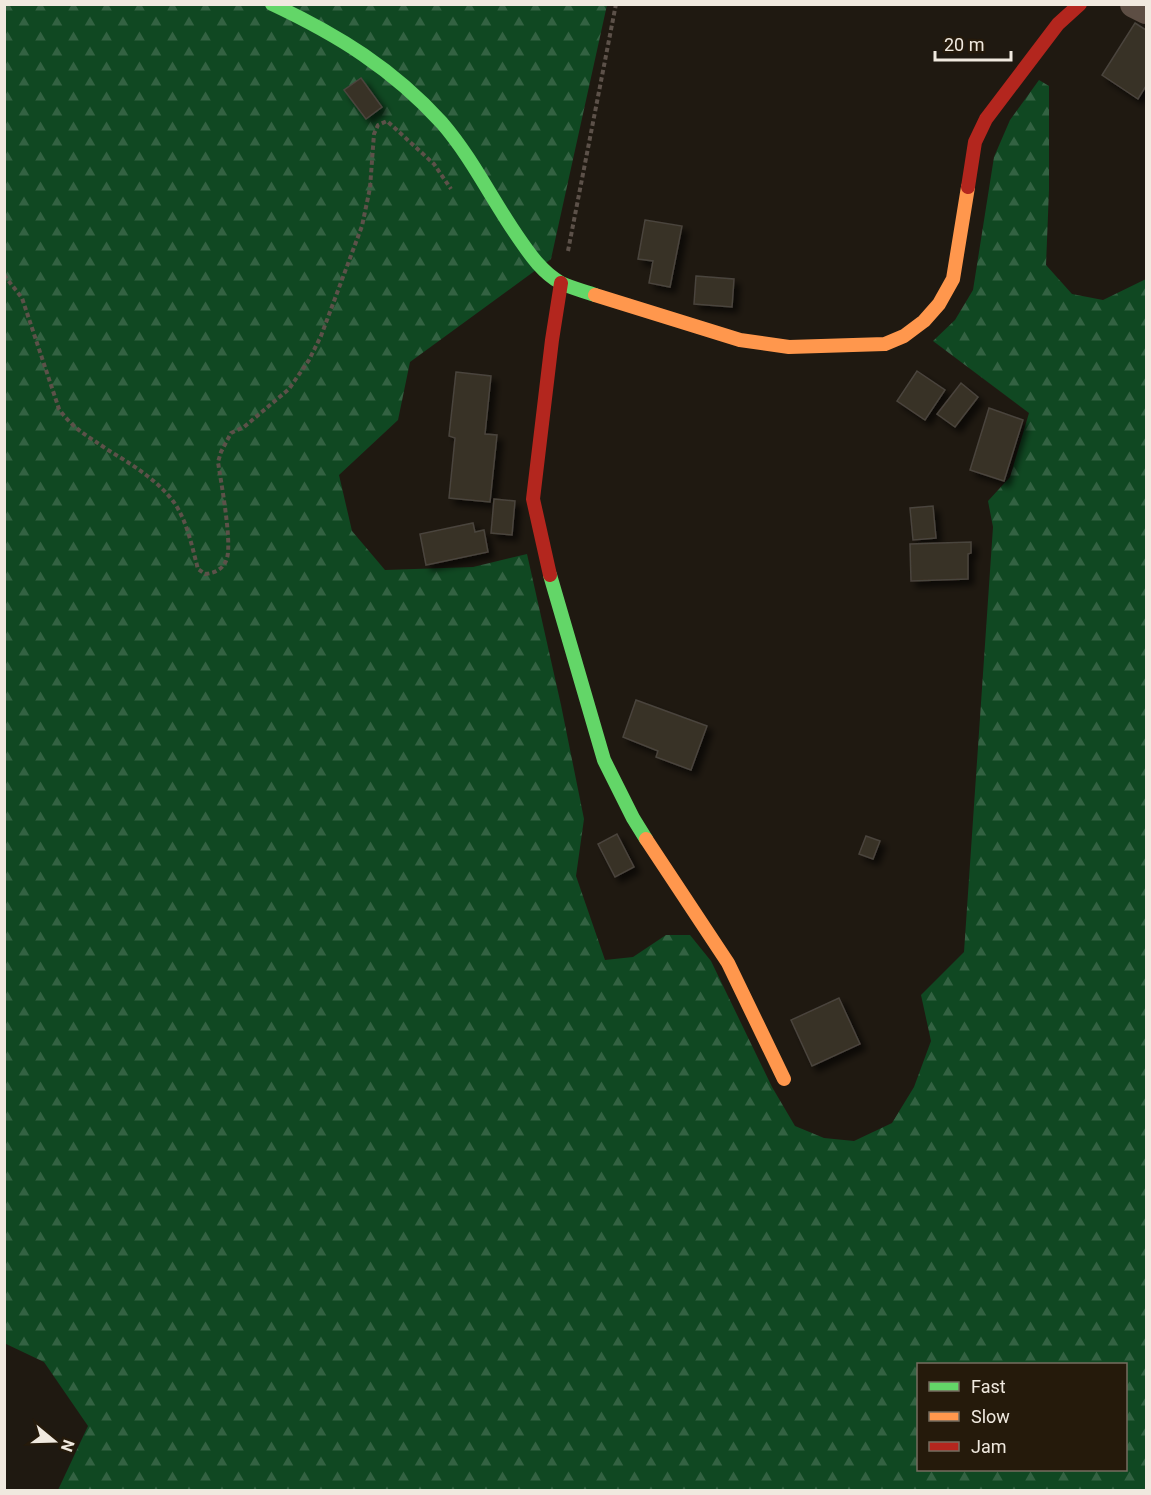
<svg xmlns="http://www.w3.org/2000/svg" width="1151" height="1495" viewBox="0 0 1151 1495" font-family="Roboto,sans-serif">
<defs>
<pattern id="forest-firs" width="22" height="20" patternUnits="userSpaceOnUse" patternTransform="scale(1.5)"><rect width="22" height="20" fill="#104822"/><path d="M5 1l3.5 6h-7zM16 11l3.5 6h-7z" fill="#336242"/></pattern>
<filter id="shadow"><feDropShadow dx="5.5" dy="5.5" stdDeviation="3" flood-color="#0009"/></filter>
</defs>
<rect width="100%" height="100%" fill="#1f1911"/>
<path fill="url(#forest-firs)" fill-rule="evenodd" d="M4,5H607L551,259L410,362L398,420L339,475L352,531L385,570L473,567L527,554L561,705L584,819L576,876L605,960L633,957L666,935H690L711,961L772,1087L795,1126L824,1138L854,1141L892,1123L914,1087L931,1041L921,995L964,952L993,527L988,501L1010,477L1029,413L933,341L955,320L973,290L994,157L1010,120L1039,80L1049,86V190L1046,265L1072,294L1103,300L1146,279V1490H58L88,1426L44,1362L4,1343ZM918,1364H1126V1470H918Z"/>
<g fill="#393125" stroke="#4a443d" stroke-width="1.5" filter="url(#shadow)">
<path d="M1135,23L1146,30V86L1138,99L1102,75Z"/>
<path d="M361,78L382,107L366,119L344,90Z"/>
<path d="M645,220L682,226L670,287L649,283L653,261L638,259Z"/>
<path d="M696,276L734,279L732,307L694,304Z"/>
<path d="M917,371L945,390L925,420L897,401Z"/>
<path d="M456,372L491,376L485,434L497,435L490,502L449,498L455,438L449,436Z"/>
<path d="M961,383L978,397L955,427L937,414Z"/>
<path d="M989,408L1023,420L1004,481L970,470Z"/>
<path d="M494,499L515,501L512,535L491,533Z"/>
<path d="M933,506L936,538L913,540L910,508Z"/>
<path d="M473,523L475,532L484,530L488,552L426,565L420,534Z"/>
<path d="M971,542V553L968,554V579L911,581L910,544Z"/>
<path d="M636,700L707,726L691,770L656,757L658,751L623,737Z"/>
<path d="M617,834L634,867L615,877L598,844Z"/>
<path d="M866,836L880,841L873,859L859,854Z"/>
<path d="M839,998L860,1044L812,1066L791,1020Z"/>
</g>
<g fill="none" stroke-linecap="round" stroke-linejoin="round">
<g stroke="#5c5149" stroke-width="4" stroke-dasharray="4.5 3" stroke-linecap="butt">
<path d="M568,251L616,4"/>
<path d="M4,275L22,298L59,409C74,430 88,436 108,450C131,464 156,479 173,501C187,520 192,547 198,569L205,574C215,573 224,569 227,558C232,541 221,482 218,462L221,452L231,433L244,427L289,389L309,360L321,336L362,226L370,188L374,134L378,125L387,121L434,164L451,189"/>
</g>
<path stroke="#5d4e44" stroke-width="28" d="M1134,4L1146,10"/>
<g stroke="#63d668" stroke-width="14">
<path d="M272,4C338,35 393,69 442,123C473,159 493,202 520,240C531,256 543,273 561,283C571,288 584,291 595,295"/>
<path d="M550,575L604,760L633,818L646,839"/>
</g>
<g stroke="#ff974d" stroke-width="14">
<path d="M595,295L740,340L789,347L885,344L904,336L924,321L939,304L953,279L968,187"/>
<path d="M646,839L728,963L784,1079"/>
</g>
<g stroke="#b3261e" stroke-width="14">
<path d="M968,187L975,142L986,119L1058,24L1080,4"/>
<path d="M550,575L533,499L552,340L561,283"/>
</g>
</g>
<rect width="1151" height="1495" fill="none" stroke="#f0e9df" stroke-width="12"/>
<rect x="917" y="1363" width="210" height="108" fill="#251a0b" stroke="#766d60" stroke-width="1.5"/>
<rect x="929" y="1382" width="30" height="9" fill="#63d668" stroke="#766d60" stroke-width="1.5"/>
<text x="971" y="1393" font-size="18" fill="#f0e9df">Fast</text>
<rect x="929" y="1412" width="30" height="9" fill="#ff974d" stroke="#766d60" stroke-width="1.5"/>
<text x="971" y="1423" font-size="18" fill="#f0e9df">Slow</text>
<rect x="929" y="1442" width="30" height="9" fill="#b3261e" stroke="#766d60" stroke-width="1.5"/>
<text x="971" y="1453" font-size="18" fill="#f0e9df">Jam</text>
<g transform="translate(54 1441) rotate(109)" stroke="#251a0b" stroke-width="4.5" paint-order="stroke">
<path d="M0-4.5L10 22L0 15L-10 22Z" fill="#f0e9df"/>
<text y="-9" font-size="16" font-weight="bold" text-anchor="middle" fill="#f0e9df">N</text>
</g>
<path d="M935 51v9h76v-9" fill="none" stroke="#f0e9df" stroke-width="3"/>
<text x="944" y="51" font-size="18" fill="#f0e9df" stroke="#251a0b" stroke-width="4.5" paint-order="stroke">20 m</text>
</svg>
